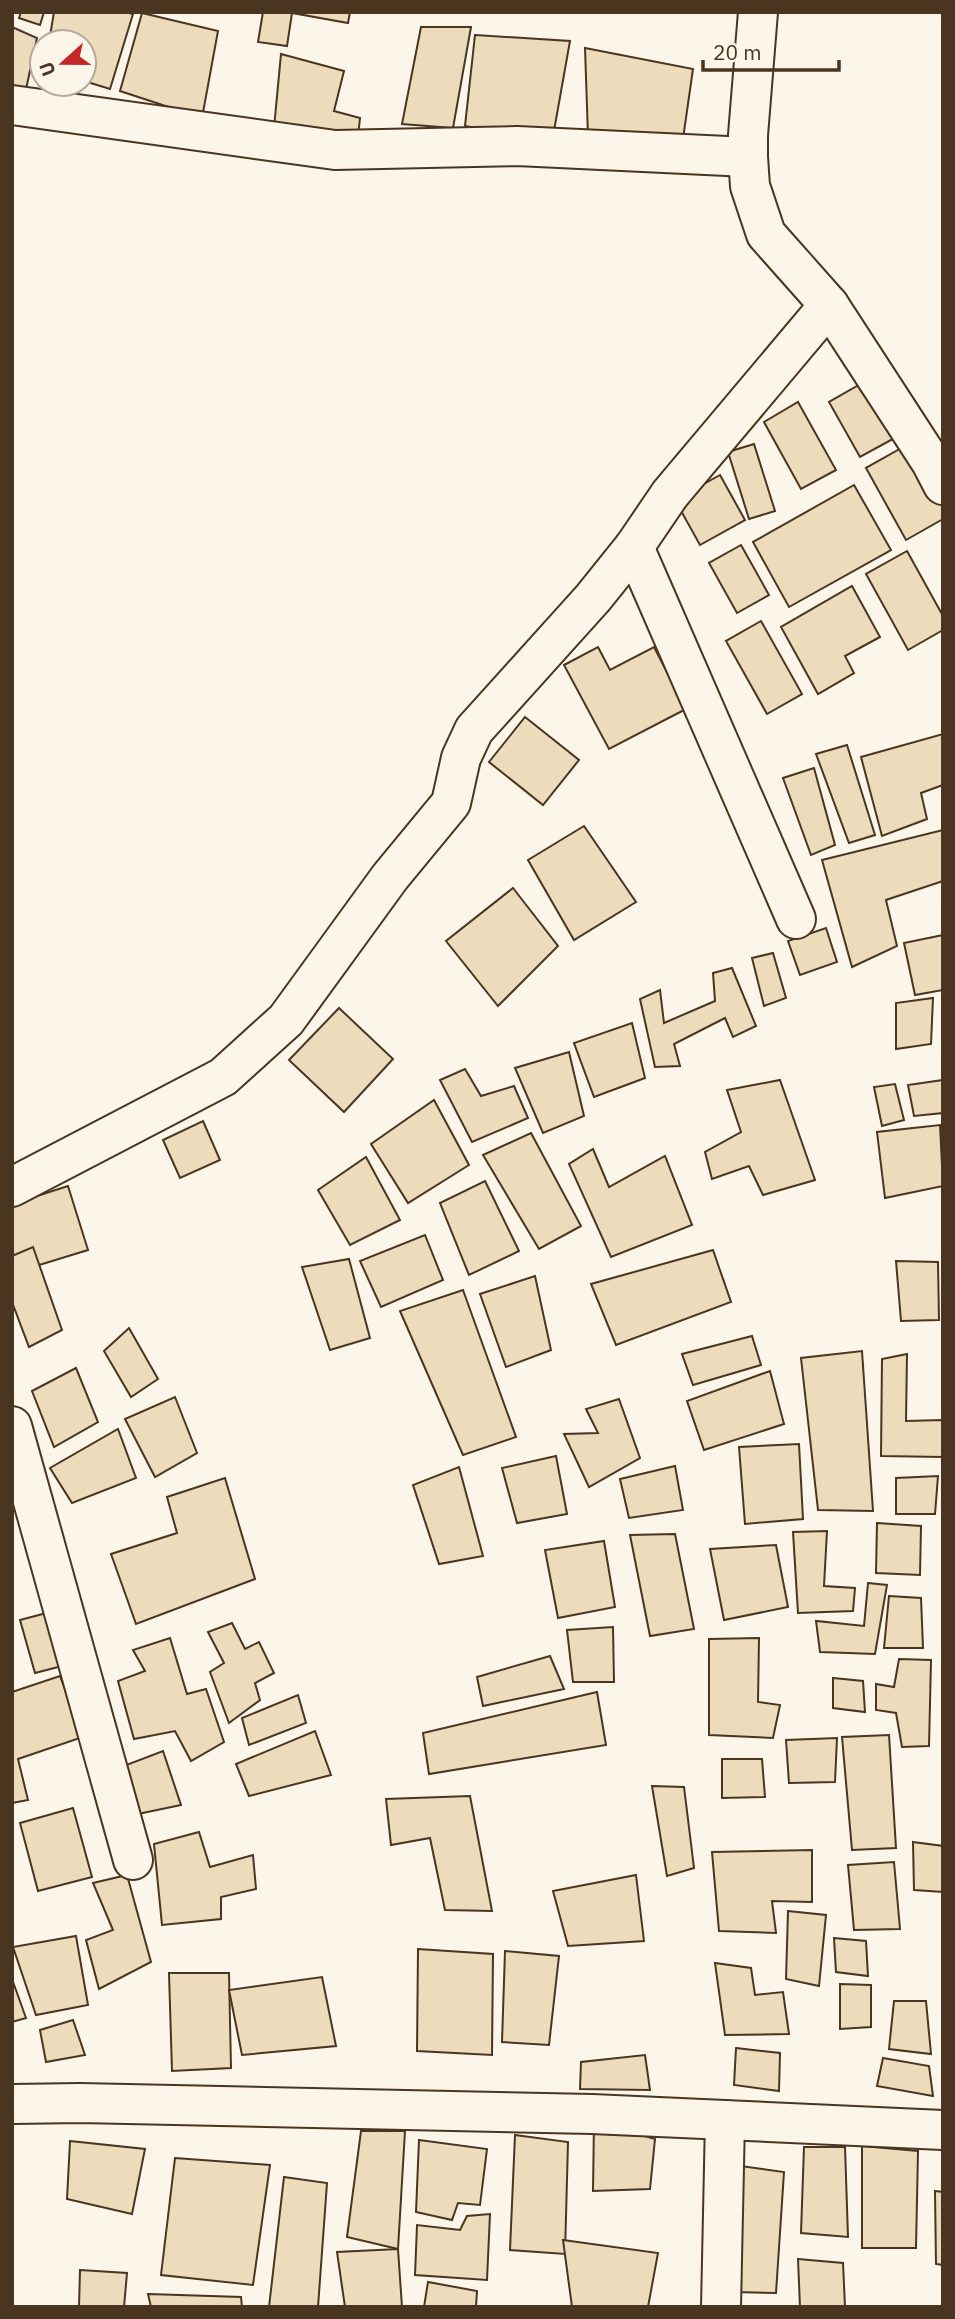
<svg xmlns="http://www.w3.org/2000/svg" width="955" height="2319" viewBox="0 0 955 2319" font-family="'IBM Plex Sans',sans-serif">
<rect width="100%" height="100%" fill="#fbf6e9"/>
<g fill="#ecdcbc" stroke="#4a3520" stroke-width="2">
<path d="M21,12H44L40,25L19,18Z"/>
<path d="M54,12H125L133,14L110,89L84,81V42H49Z"/>
<path d="M263,12H350L348,23L292,13L287,46L258,42Z"/>
<path d="M142,13L218,31L202,118L120,91Z"/>
<path d="M12,27L37,38L25,94L12,85Z"/>
<path d="M421,27H471L453,128L402,124Z"/>
<path d="M475,35L570,41L552,142L465,126Z"/>
<path d="M585,48L693,69L683,139L588,136Z"/>
<path d="M281,54L344,71L334,111L360,118L358,137L274,128Z"/>
<path d="M871,378L902,434L860,457L829,402Z"/>
<path d="M798,402L836,470L801,489L764,422Z"/>
<path d="M912,442L943,497V519L906,540L866,468Z"/>
<path d="M754,444L775,511L749,519L728,452Z"/>
<path d="M720,475L745,520L700,545L675,500Z"/>
<path d="M854,485L891,550L789,607L753,542Z"/>
<path d="M741,545L769,595L737,613L709,563Z"/>
<path d="M907,551L943,616V630L908,650L866,574Z"/>
<path d="M852,586L880,637L845,656L854,673L818,694L781,627Z"/>
<path d="M761,621L802,694L767,714L726,641Z"/>
<path d="M598,647L610,670L654,647L686,709L609,749L564,665Z"/>
<path d="M525,717L579,760L543,805L489,762Z"/>
<path d="M943,734V785L921,793L927,819L882,836L861,757Z"/>
<path d="M847,745L875,835L849,843L816,754Z"/>
<path d="M814,768L835,845L811,855L783,778Z"/>
<path d="M584,826L636,902L574,940L528,860Z"/>
<path d="M943,830V881L886,900L897,946L852,967L822,860Z"/>
<path d="M513,888L558,946L498,1006L446,941Z"/>
<path d="M826,928L837,962L800,975L788,941Z"/>
<path d="M943,935V990L915,995L904,943Z"/>
<path d="M773,953L786,998L764,1006L752,958Z"/>
<path d="M732,968L756,1026L733,1037L725,1018L674,1044L680,1066L655,1067L640,999L660,990L664,1023L715,1001L713,973Z"/>
<path d="M933,998L931,1044L896,1049V1003Z"/>
<path d="M339,1008L393,1059L344,1112L289,1060Z"/>
<path d="M632,1023L645,1078L594,1097L574,1043Z"/>
<path d="M569,1052L584,1116L543,1133L515,1068Z"/>
<path d="M465,1069L481,1096L514,1086L528,1118L472,1142L440,1080Z"/>
<path d="M780,1080L815,1180L763,1195L749,1166L712,1179L705,1152L741,1132L727,1090Z"/>
<path d="M943,1080V1113L914,1116L908,1085Z"/>
<path d="M895,1084L904,1120L882,1126L874,1087Z"/>
<path d="M434,1100L469,1165L408,1203L371,1144Z"/>
<path d="M203,1121L220,1160L180,1178L163,1140Z"/>
<path d="M940,1125L943,1186L885,1198L877,1132Z"/>
<path d="M531,1133L581,1226L539,1249L483,1155Z"/>
<path d="M593,1149L609,1187L665,1156L692,1225L611,1257L569,1164Z"/>
<path d="M366,1157L400,1220L350,1245L318,1190Z"/>
<path d="M485,1181L519,1251L469,1275L440,1203Z"/>
<path d="M68,1186L88,1250L13,1273L12,1204Z"/>
<path d="M425,1235L443,1280L381,1307L360,1261Z"/>
<path d="M33,1247L62,1330L29,1347L12,1302V1256Z"/>
<path d="M713,1250L731,1302L616,1345L591,1284Z"/>
<path d="M349,1259L370,1338L330,1350L302,1267Z"/>
<path d="M896,1261L938,1262L939,1320L901,1321Z"/>
<path d="M535,1276L551,1350L506,1367L480,1294Z"/>
<path d="M463,1290L516,1437L463,1455L400,1311Z"/>
<path d="M129,1328L158,1379L131,1397L104,1351Z"/>
<path d="M752,1336L761,1365L693,1385L682,1354Z"/>
<path d="M862,1351L873,1511L818,1510L801,1358Z"/>
<path d="M907,1354L906,1421L943,1420V1457L881,1456L882,1359Z"/>
<path d="M76,1368L98,1422L54,1447L32,1391Z"/>
<path d="M770,1371L784,1424L704,1450L687,1401Z"/>
<path d="M175,1397L197,1453L155,1477L125,1419Z"/>
<path d="M619,1399L640,1458L589,1487L564,1434L598,1433L586,1409Z"/>
<path d="M118,1429L136,1478L72,1503L50,1468Z"/>
<path d="M799,1444L803,1519L745,1524L739,1447Z"/>
<path d="M556,1456L567,1514L517,1523L502,1468Z"/>
<path d="M675,1466L683,1510L629,1518L620,1479Z"/>
<path d="M459,1467L483,1556L439,1564L413,1485Z"/>
<path d="M938,1476L935,1514H896V1478Z"/>
<path d="M225,1478L255,1579L136,1624L111,1554L177,1533L167,1497Z"/>
<path d="M877,1523L921,1526L920,1575L876,1573Z"/>
<path d="M827,1531L824,1586L855,1588L853,1611L798,1613L793,1532Z"/>
<path d="M675,1534L694,1629L650,1636L630,1535Z"/>
<path d="M604,1541L615,1607L558,1618L545,1550Z"/>
<path d="M776,1545L788,1607L724,1620L710,1549Z"/>
<path d="M868,1583L887,1585L875,1654L820,1652L816,1621L864,1626Z"/>
<path d="M889,1596L921,1598L923,1648H884Z"/>
<path d="M54,1611L66,1665L35,1673L20,1620Z"/>
<path d="M232,1623L245,1649L259,1642L274,1673L255,1683L260,1700L229,1723L210,1672L224,1663L208,1632Z"/>
<path d="M613,1627L614,1682H573L567,1630Z"/>
<path d="M170,1638L187,1694L206,1689L224,1742L191,1761L175,1731L134,1739L118,1681L145,1671L133,1650Z"/>
<path d="M759,1638L758,1702L780,1705L773,1738L709,1735V1639Z"/>
<path d="M550,1656L564,1689L483,1706L477,1677Z"/>
<path d="M899,1659L931,1660L929,1746L902,1747L896,1713L876,1710V1684L894,1687Z"/>
<path d="M60,1676L83,1737L18,1759L28,1800L12,1803V1692Z"/>
<path d="M833,1678L863,1681L865,1712L833,1708Z"/>
<path d="M597,1692L606,1745L429,1774L423,1733Z"/>
<path d="M298,1695L306,1723L249,1745L242,1718Z"/>
<path d="M315,1731L331,1775L249,1796L236,1764Z"/>
<path d="M889,1735L896,1848L852,1850L842,1737Z"/>
<path d="M837,1738L835,1782L789,1783L786,1740Z"/>
<path d="M163,1751L181,1805L133,1815L121,1767Z"/>
<path d="M722,1759H762L765,1797L722,1798Z"/>
<path d="M652,1786L684,1787L694,1868L667,1876Z"/>
<path d="M470,1796L492,1911L445,1910L430,1838L391,1845L386,1799Z"/>
<path d="M73,1808L92,1877L38,1891L20,1823Z"/>
<path d="M199,1832L210,1867L253,1855L256,1889L221,1897V1919L162,1925L154,1844Z"/>
<path d="M913,1842L943,1846V1892L914,1890Z"/>
<path d="M812,1850V1902L772,1901L776,1933L719,1931L712,1852Z"/>
<path d="M894,1862L900,1929L854,1930L848,1865Z"/>
<path d="M127,1875L151,1962L99,1989L86,1940L113,1930L93,1883Z"/>
<path d="M636,1875L644,1941L568,1946L553,1891Z"/>
<path d="M788,1911L826,1915L819,1986L786,1979Z"/>
<path d="M76,1936L88,2005L36,2015L13,1947Z"/>
<path d="M834,1938L866,1941L868,1976L836,1972Z"/>
<path d="M418,1949L493,1954L492,2055L417,2051Z"/>
<path d="M505,1951L559,1956L549,2045L502,2042Z"/>
<path d="M715,1963L751,1968L755,1995L783,1992L789,2034L725,2035Z"/>
<path d="M169,1973H229L231,2068L172,2071Z"/>
<path d="M322,1977L336,2046L242,2055L229,1990Z"/>
<path d="M12,1979L26,2018L12,2022Z"/>
<path d="M840,1984L871,1985V2027L840,2029Z"/>
<path d="M894,2001H926L931,2054L889,2049Z"/>
<path d="M73,2020L85,2055L46,2062L40,2030Z"/>
<path d="M736,2048L780,2053L779,2091L734,2085Z"/>
<path d="M645,2055L650,2090L580,2089L581,2062Z"/>
<path d="M883,2058L929,2066L933,2096L877,2086Z"/>
<path d="M594,2121L655,2139L650,2189L593,2191Z"/>
<path d="M361,2131H405L398,2249L347,2237Z"/>
<path d="M515,2135L568,2142L565,2254L510,2250Z"/>
<path d="M419,2140L487,2149L480,2205L458,2203L452,2220L416,2212Z"/>
<path d="M70,2141L145,2149L132,2214L67,2199Z"/>
<path d="M862,2146L918,2151L916,2248H862Z"/>
<path d="M804,2147H845L848,2237L801,2233Z"/>
<path d="M175,2158L270,2165L253,2285L161,2275Z"/>
<path d="M741,2166L784,2172L776,2293L734,2292Z"/>
<path d="M284,2177L327,2183L318,2307H269Z"/>
<path d="M935,2191L943,2192V2265L936,2264Z"/>
<path d="M490,2214L487,2280L415,2275L417,2225L460,2230L467,2216Z"/>
<path d="M563,2240L658,2253L648,2307H572Z"/>
<path d="M398,2249L402,2307H345L337,2252Z"/>
<path d="M798,2259L843,2263L845,2307H800Z"/>
<path d="M80,2270L127,2273L124,2307H79Z"/>
<path d="M428,2282L477,2291L476,2307H424Z"/>
<path d="M148,2294L241,2297L242,2307H151Z"/>
</g>
<g fill="none" stroke-linecap="round" stroke-linejoin="round">
<defs>
<g id="minor">
<path d="M758,12L748,135V157L750,186L766,234L829,305L931,462L943,485"/>
<path d="M12,105L335,150L517,146L748,157"/>
<path d="M634,547L796,919"/>
<path d="M12,1187L223,1077L286,1020L390,877L451,803L461,758L474,730L593,598L634,547L670,494L829,305"/>
<path d="M12,1426L133,1860"/>
<path d="M12,2104L80,2103L592,2114L943,2130"/>
<path d="M721,2307L725,2120"/>
</g>
</defs>
<use href="#minor" stroke="#4a3520" stroke-width="42"/>
<use href="#minor" stroke="#fbf6e9" stroke-width="38"/>
</g>
<rect width="955" height="2319" fill="none" stroke="#4a3520" stroke-width="28"/>
<g transform="translate(63 63) rotate(249)"><circle r="33" fill="#fbf6e9" stroke="#b4a999" stroke-width="2"/>
<path d="M0-5L12 26L0 18L-12 26Z" fill="#c62828"/>
<text y="-10" font-size="19" font-weight="bold" text-anchor="middle" fill="#4a3520">U</text>
</g>
<path d="M703 60v10h136v-10" fill="none" stroke="#4a3520" stroke-width="3.5"/>
<text x="713" y="60" font-size="21" fill="#4a3520" stroke="#fbf6e9" stroke-width="5" paint-order="stroke">20 m</text>
</svg>
